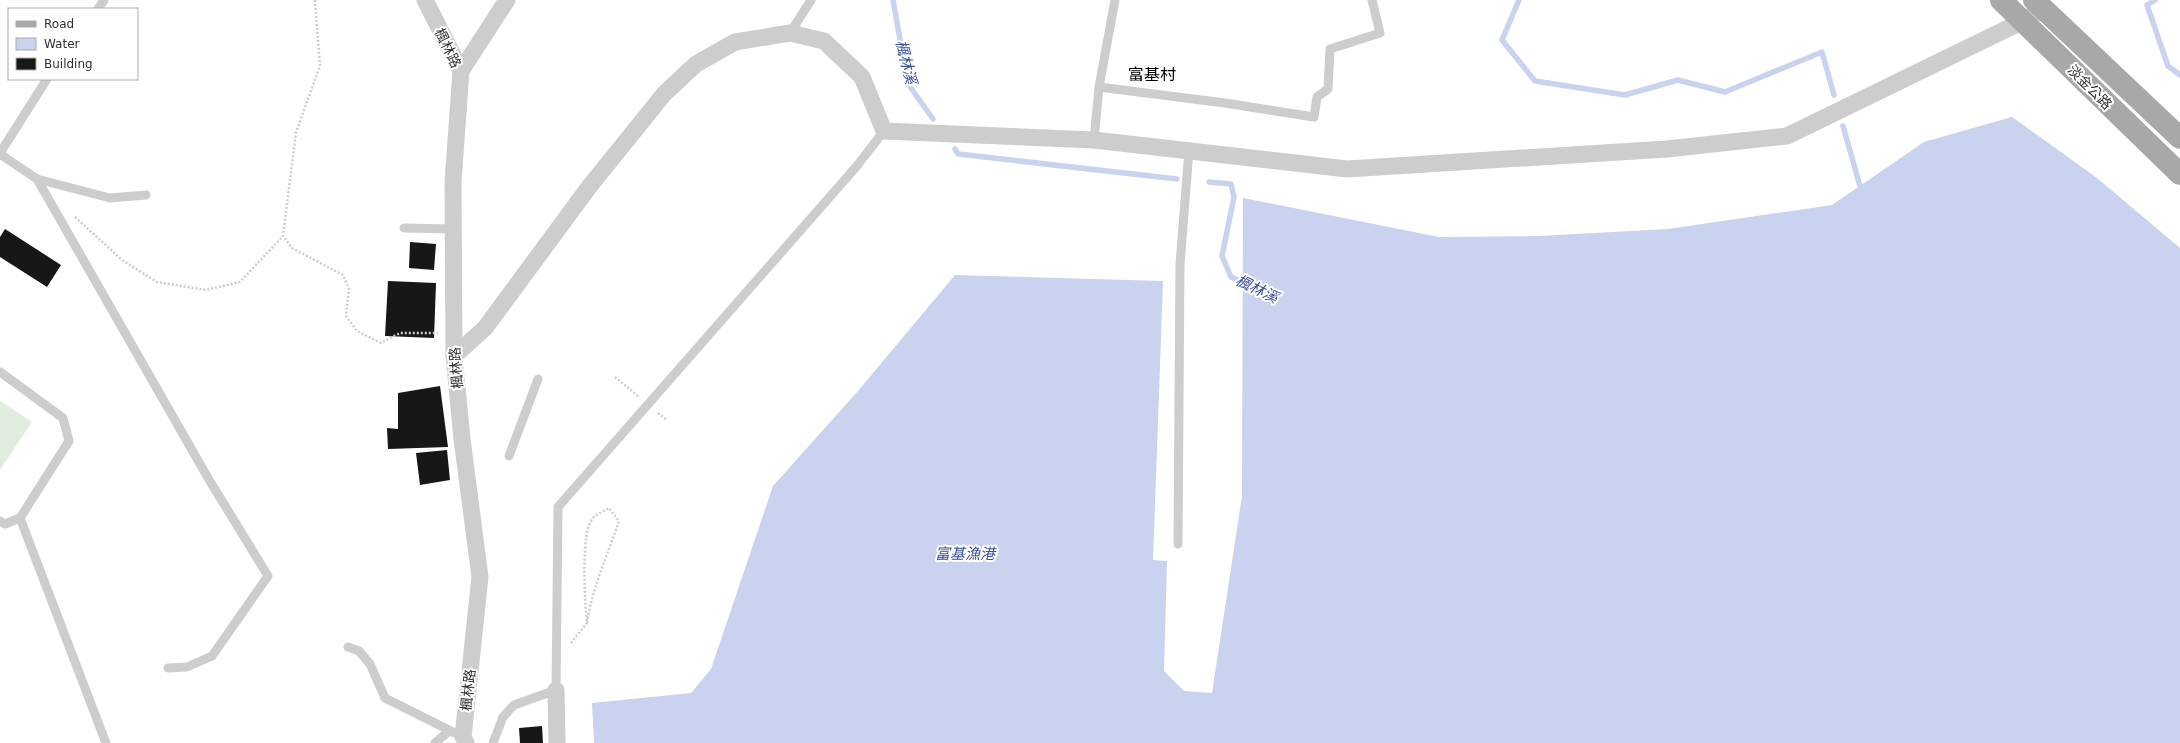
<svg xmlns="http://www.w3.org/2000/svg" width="2180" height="743" viewBox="0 0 2180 743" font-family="'DejaVu Sans','Noto Sans TC',sans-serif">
<rect width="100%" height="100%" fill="#fff"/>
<path fill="#e0edde" d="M0,401L32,422L0,470Z"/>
<path fill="#c9d2ee" d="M2012,117L2097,178L2180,248V743H594L592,703L691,693L711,669L773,486L858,391L955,275L1163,281L1153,560L1167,561L1164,671L1184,691L1212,693L1242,496L1243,198L1439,237L1539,236L1668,229L1832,205L1924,142Z"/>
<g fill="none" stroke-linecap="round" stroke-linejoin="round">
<g stroke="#c9d2ee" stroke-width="5.5">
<path d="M893,0L908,84L933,119"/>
<path d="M1519,0L1502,40L1535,81L1625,95L1678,80L1725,92L1822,52L1834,95"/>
<path d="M2155,0L2147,5L2168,66L2180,75"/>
<path d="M1843,126L1860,186"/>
<path d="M955,149L958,154L1177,179"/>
<path d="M1209,182L1231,184L1234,197L1222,256L1231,277L1248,285"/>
</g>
</g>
<g fill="#171717">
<path d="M5,229L61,265L47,287L0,257V237Z"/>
<path d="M410,242L436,244L434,270L409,268Z"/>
<path d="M388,281L436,283L434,338L385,336Z"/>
<path d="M440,386L448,447L388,449L387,428L398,429V393Z"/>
<path d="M447,450L450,480L420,485L416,453Z"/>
<path d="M542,726L543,743H520L519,728Z"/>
</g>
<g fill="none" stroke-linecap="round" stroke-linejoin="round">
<g stroke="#cdcdcd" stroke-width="2.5" stroke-dasharray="2 2" stroke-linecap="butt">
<path d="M315,0L320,66L296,132L283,236L292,248L343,275L349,289L346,316L357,331L381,343L400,333H438"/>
<path d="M75,217L122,260L157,282L206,290L240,282L283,236"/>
<path d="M615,377L639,397"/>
<path d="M658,413L667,420"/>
<path d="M571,643L587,623C585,603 580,532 593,518C597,514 604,511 609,508L619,521C608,554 592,588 587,623"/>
</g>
<g stroke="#cdcdcd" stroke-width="9">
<path d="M98,9L104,0"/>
<path d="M790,33L811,0"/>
<path d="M1099,87L1225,103L1314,117L1317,97L1328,89L1330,49L1380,33L1372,0"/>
<path d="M1094,140L1099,87L1115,0"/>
<path d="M0,153L47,79"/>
<path d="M0,154L37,179L208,478L268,576L212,656L187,667L168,668"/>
<path d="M37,179L110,198L146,195"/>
<path d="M404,228L455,229"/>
<path d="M0,372L63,418L69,441L20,518L5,524L0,521"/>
<path d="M509,456L538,379"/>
<path d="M20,518L106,743"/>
<path d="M1178,544L1180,264L1189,150"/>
<path d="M348,647L359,651L370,664L385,698L463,737"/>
<path d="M435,743L449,731"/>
<path d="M493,743L503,717L514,705L556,690L558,507L856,167L884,131"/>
</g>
<g stroke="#cdcdcd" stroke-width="17">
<path d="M425,0L461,71L453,182L454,356L462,439L480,577L463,737L466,743"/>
<path d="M461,71L507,0"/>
<path d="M454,356L485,328L589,187L664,94L696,64L735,42L790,33L824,41L862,77L884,131L1094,140L1347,169L1667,149L1787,136L2023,21L2043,9"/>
<path d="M556,690L557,743"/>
</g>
<g stroke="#a8a8a8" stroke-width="22">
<path d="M2001,0L2180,174"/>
<path d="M2034,0L2180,138"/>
</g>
</g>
<g text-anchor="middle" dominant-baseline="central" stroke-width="4" stroke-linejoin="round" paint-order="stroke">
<g font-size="14" fill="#303030" stroke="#fff">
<text transform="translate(448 48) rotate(64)">楓林路</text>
<text transform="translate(2090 87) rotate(45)">淡金公路</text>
<text transform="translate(456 368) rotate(-94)">楓林路</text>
<text transform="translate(468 690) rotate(-84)">楓林路</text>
</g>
<g font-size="15" font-style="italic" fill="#3a5096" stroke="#fff">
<text transform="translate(906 62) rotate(76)">楓林溪</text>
<text transform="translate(1257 289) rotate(26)">楓林溪</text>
<text x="965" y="554">富基漁港</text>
</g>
<g font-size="16" fill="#000" stroke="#fff">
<text x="1152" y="74">富基村</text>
</g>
</g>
<rect x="8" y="8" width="130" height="72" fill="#ffffff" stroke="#acacac"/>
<rect x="16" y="21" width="20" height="6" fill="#a8a8a8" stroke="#acacac"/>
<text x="44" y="28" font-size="12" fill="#303030">Road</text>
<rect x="16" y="38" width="20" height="12" fill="#c9d2ee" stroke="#acacac"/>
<text x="44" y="48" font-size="12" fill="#303030">Water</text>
<rect x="16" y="58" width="20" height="12" fill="#171717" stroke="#acacac"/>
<text x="44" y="68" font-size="12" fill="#303030">Building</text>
</svg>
